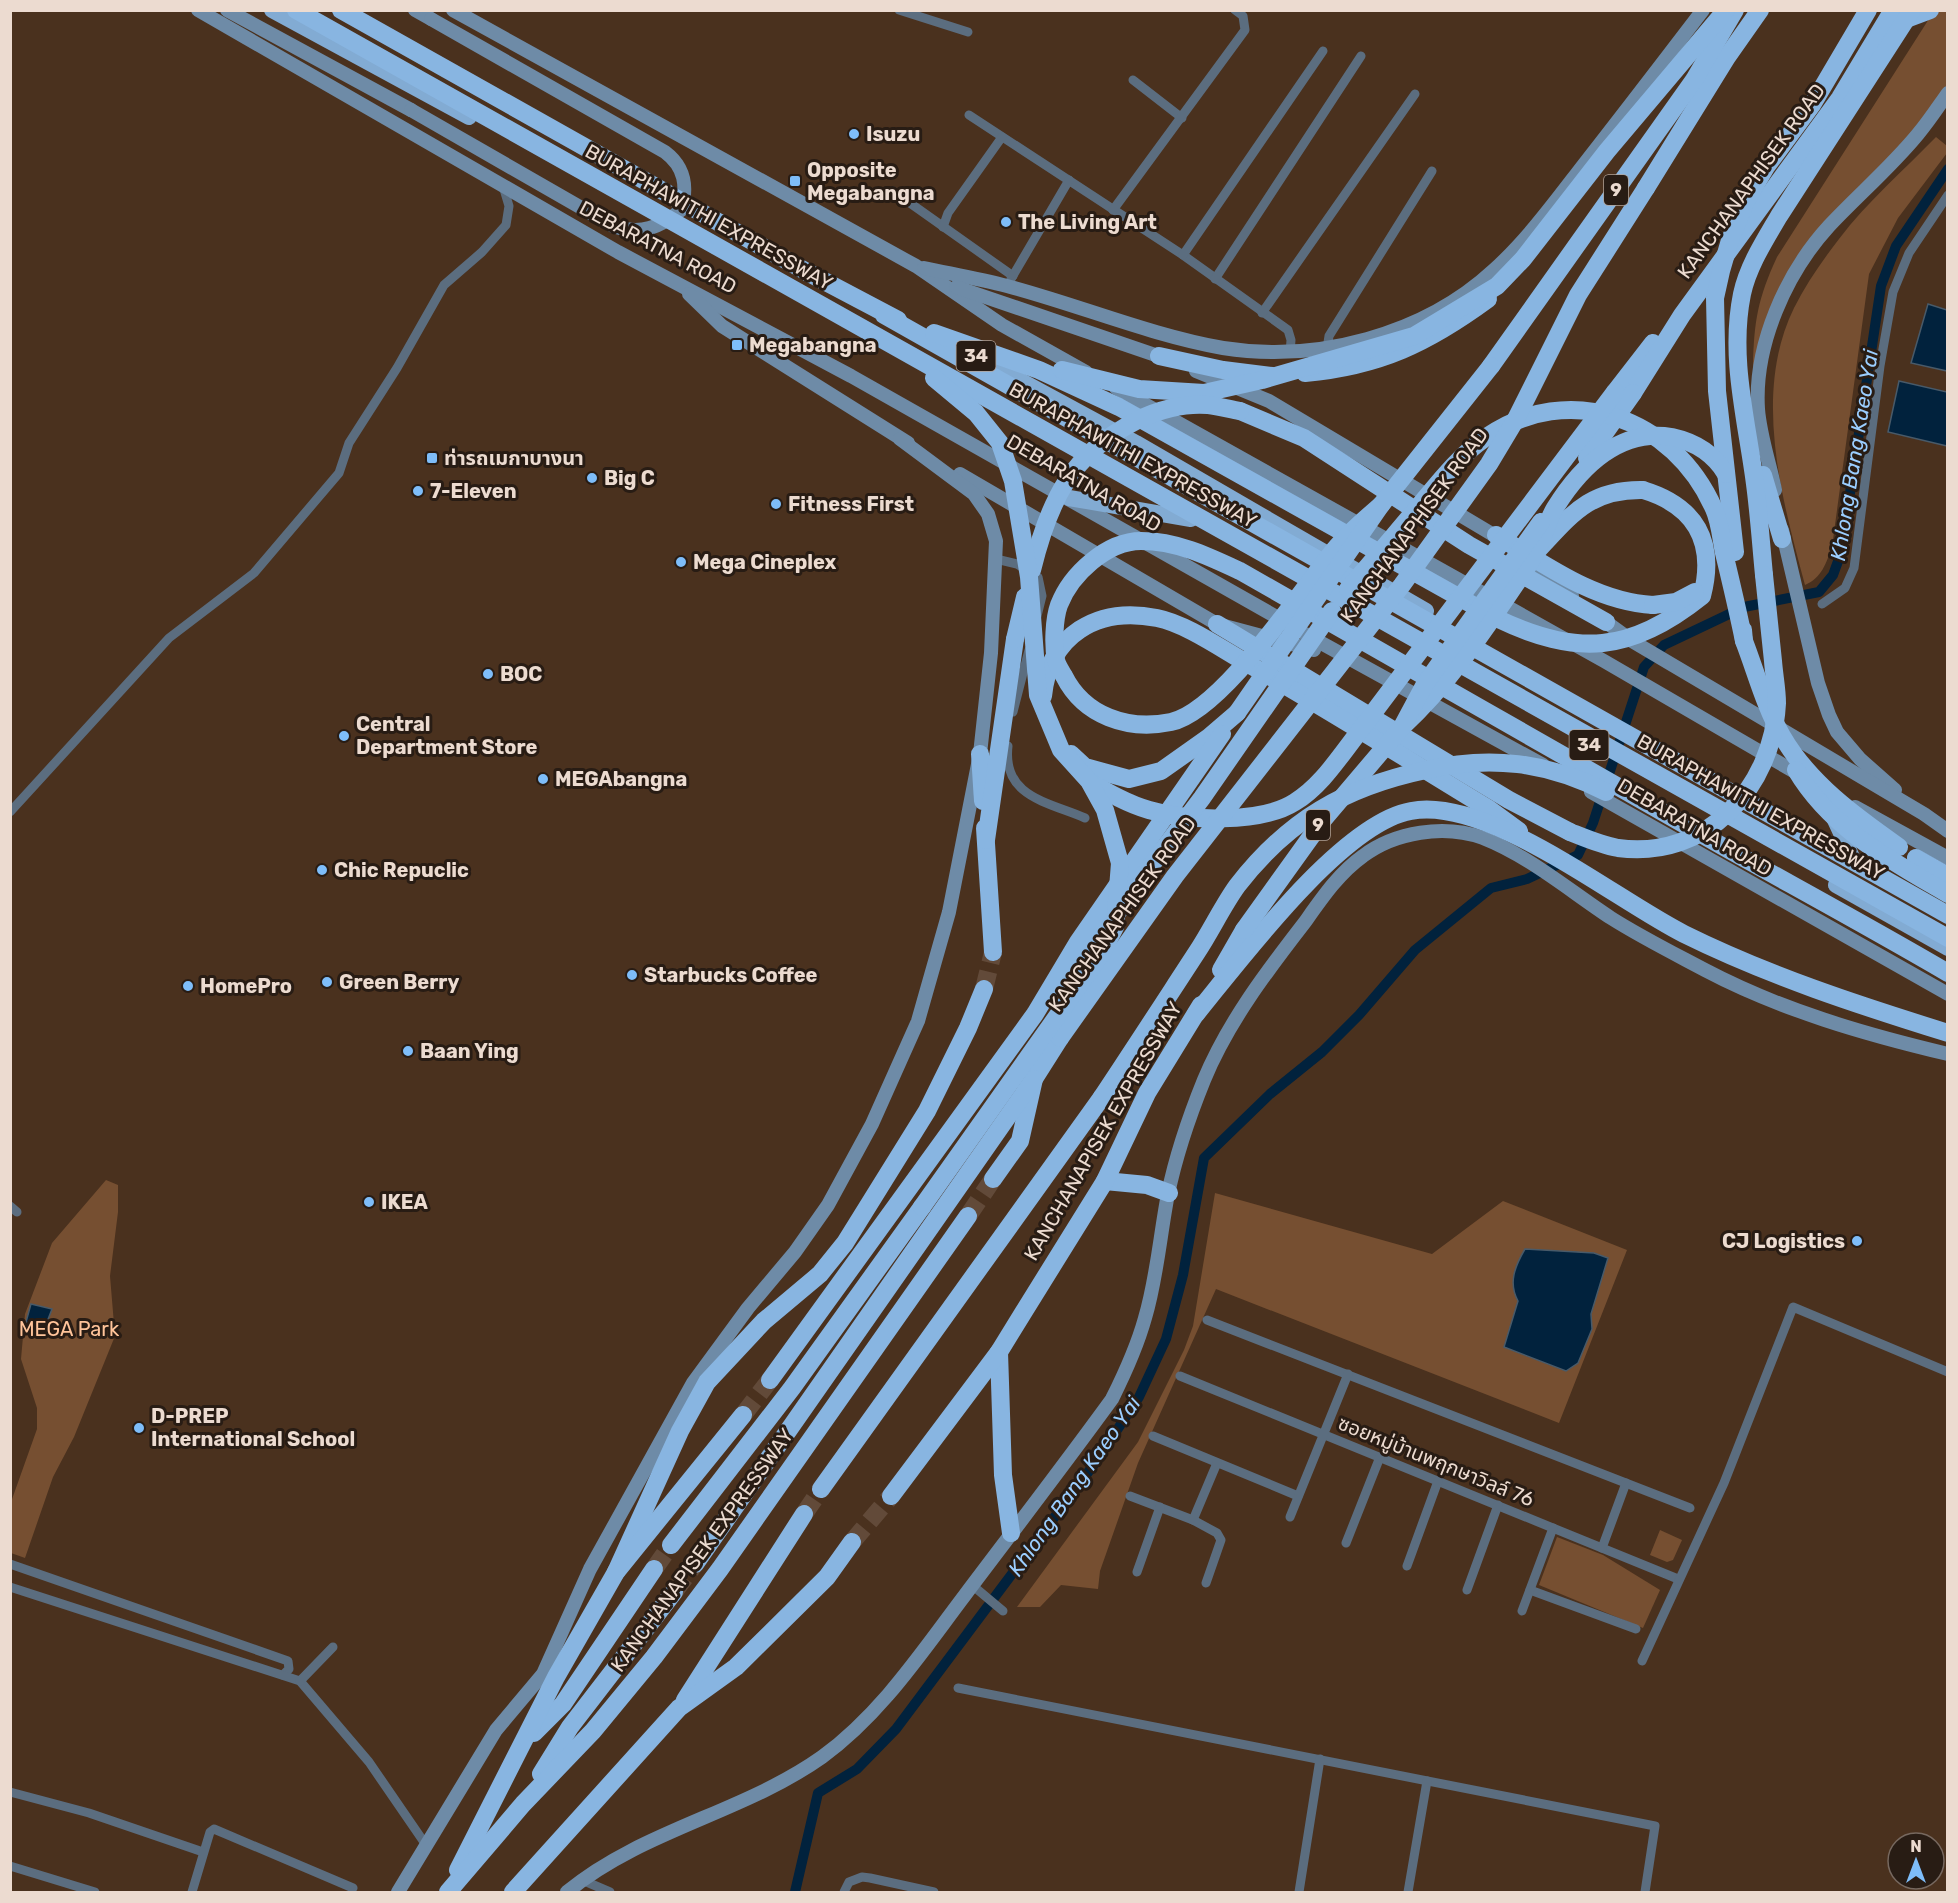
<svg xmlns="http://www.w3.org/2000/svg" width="1958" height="1903" viewBox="0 0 1958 1903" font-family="Rubik,'Noto Sans Thai',sans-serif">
<rect width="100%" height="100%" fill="#4a311e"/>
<g fill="#764f31" fill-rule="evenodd">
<path d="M1934,11H1947V100L1817,248L1782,306L1755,373L1753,366C1754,321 1758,298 1777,257Z"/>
<path d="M1936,137L1947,146V153L1898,218L1869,274L1832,547C1826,563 1822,578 1805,585C1782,499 1752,394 1794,308C1806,284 1822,261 1839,239C1867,202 1904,170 1936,137Z"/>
<path d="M106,1180L118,1185V1212L110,1276L115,1336L74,1437L53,1477L25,1558L11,1553V1502L37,1429V1408L21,1359L25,1314L52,1243Z"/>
<path d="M1215,1193L1432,1254L1503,1201L1627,1250L1559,1423L1216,1289L1138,1463L1100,1571L1098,1589L1061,1585L1040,1607H1017L1138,1442L1184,1350L1193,1326ZM1608,1258L1591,1314L1592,1329L1504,1347L1518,1301Z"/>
<path d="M1660,1530L1682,1540L1673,1560L1667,1562L1650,1555Z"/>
<path d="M1557,1537L1603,1555L1660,1590L1643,1628L1539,1585Z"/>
</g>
<g fill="#01223d" stroke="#485a69" stroke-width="1.5">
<path d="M1928,304L1947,310V371L1911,363Z"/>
<path d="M1899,381L1947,392V446L1888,432Z"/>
<path d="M1525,1249L1594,1253L1608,1258L1591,1314L1592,1329L1578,1363L1566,1371L1504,1347L1518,1301C1508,1283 1515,1266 1525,1249Z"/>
<path d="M31,1304L52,1309L45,1327L26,1322Z"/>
</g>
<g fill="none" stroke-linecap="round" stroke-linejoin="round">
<path stroke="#01223d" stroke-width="10" d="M795,1892L818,1793L857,1769L896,1729L1095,1463L1139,1397L1166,1339L1183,1275L1204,1158L1270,1094L1322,1052L1359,1015L1415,950L1491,888L1527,879L1578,855L1593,823L1644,667L1664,645L1744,607L1819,592L1833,575L1841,553L1881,286L1896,246L1948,169"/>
<g stroke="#624a39" stroke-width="18" stroke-dasharray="18 9" stroke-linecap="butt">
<path d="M984,989L993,952"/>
<path d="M968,1216L993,1179"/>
<path d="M743,1415L770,1380"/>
<path d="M804,1514L821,1489"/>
<path d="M852,1542L891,1496"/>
<path d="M654,1569L671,1545"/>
<path d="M674,1592L695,1564"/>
</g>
<g stroke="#5b6d7f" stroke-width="9">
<path d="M899,10L968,32"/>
<path d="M1133,80L1182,118"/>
<path d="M969,115L1183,255L1288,330L1291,340L1290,353"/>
<path d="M893,191L1013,276"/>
<path d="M1113,210L1245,30L1243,16L1235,10"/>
<path d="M943,227L948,213L1002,137"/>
<path d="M1183,255L1323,51"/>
<path d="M1011,279L1069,180"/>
<path d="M1215,279L1361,56"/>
<path d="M1262,313L1415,94"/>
<path d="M1327,349L1329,336L1432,171"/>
<path d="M996,559L1017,564L1038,577L1042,596L1037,616"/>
<path d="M1822,604L1845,588L1854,568L1880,366L1893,292L1909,253L1948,195"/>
<path d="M1013,712L1029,650"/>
<path d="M1008,746C1002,797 1048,802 1085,818"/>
<path d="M10,812L169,638L254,573L339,473L349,443L397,368L444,285L482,252L506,225L509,206L503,186"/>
<path d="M10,1206L17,1212"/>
<path d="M1207,1320L1690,1508"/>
<path d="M1180,1376L1678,1579"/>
<path d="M1153,1436L1298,1496"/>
<path d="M1130,1496L1193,1520"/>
<path d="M1290,1517L1348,1374"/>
<path d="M1346,1543L1380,1457"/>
<path d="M1602,1548L1626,1483"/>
<path d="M10,1564L288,1661L289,1669L283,1675"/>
<path d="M1407,1566L1438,1481"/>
<path d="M1137,1572L1160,1507"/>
<path d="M1206,1583L1221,1540L1217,1533L1193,1520L1217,1463"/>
<path d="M972,1585L1003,1611"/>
<path d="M10,1587L300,1681L369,1762L426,1845"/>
<path d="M1467,1590L1498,1505"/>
<path d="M1530,1590L1636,1629"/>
<path d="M1522,1611L1553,1528"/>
<path d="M1642,1661L1724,1483L1793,1307L1948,1372"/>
<path d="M300,1681L333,1647"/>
<path d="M958,1688L1655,1826L1645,1892"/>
<path d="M10,1792L89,1813L203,1852"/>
<path d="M10,1866L95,1892"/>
<path d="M582,1880L610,1892"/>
<path d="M192,1892L210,1832L214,1829L353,1888"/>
<path d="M844,1892L849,1882L862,1877L870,1878L934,1892"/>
<path d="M1299,1892L1320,1759"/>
<path d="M1408,1892L1427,1781"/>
</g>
<g stroke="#6e8ba7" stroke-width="14">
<path d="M198,10L618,252L851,376L1289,624"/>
<path d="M227,10L411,110"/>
<path d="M415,10L431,19"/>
<path d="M453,10L916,266L1002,325L1086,372"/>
<path d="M924,268C952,274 980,279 1007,286C1079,305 1150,335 1223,348C1317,363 1424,335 1494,270C1529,238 1557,199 1585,163C1625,112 1664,61 1703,10"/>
<path d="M956,287L1167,359"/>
<path d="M689,294L722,326L908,443"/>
<path d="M1196,371L1269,401L1502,540"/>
<path d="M1116,388L1604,661L1802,776"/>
<path d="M960,474L1217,624L1314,650"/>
<path d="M1775,490C1770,464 1760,436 1758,409C1754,345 1786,273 1829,226C1858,195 1891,167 1918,134C1929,121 1938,107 1948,93"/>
<path d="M1782,530L1818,683L1829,715L1837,732L1860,759L1895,790"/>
<path d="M1538,569L1572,596"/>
<path d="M1599,617L1632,641L1924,814L1948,831"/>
<path d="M1305,634L1543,765"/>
<path d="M1591,792L1948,994"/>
<path d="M1855,807L1948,858"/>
<path d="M398,1892L496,1730L543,1674L590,1569L693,1383L748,1308L795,1252L828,1205L872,1124L918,1021L949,912L980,754L991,653L996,541L988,514L974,494L900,439"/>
<path d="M567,1892C642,1830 743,1813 822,1757C881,1714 921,1653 965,1595C1014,1530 1064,1465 1112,1399C1125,1373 1137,1347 1145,1318C1157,1278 1160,1235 1168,1194C1176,1155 1189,1117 1204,1080C1228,1022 1267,971 1305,922C1322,898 1339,873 1363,856C1395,832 1444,824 1483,838C1529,856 1570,891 1611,918C1641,937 1673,953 1705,970C1781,1010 1864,1034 1948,1054"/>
</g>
<g stroke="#82abd3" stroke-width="16">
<path d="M272,10L469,117"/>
<path d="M962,349L1136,443L1426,611"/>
<path d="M1069,498L1191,519"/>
<path d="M1834,818L1852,857"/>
<path d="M1836,885L1948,948"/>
</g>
<g stroke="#88b5e1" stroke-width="18">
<path d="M1906,19L1930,10"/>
<path d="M1646,188L1727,57L1760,10"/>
<path d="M807,272L898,320"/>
<path d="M1159,356L1223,370L1272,376"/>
<path d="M1491,366L1694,80L1735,10"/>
<path d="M1305,373C1380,366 1428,343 1488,299"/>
<path d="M1615,392L1653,343"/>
<path d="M1633,393L1682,315L1840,98L1893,10"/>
<path d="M1240,411L1304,438L1469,545L1606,622"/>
<path d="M1763,475L1782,539"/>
<path d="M1496,535C1544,564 1595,602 1653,605"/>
<path d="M1538,550C1572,514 1590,489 1643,490"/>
<path d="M1764,575C1761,544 1759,514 1755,484C1747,421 1729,358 1742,294C1748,266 1765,240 1779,216L1912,10"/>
<path d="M1217,624L1509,800L1570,832"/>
<path d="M1043,696C1049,635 1097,606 1157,618C1187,624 1223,650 1250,665C1331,711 1410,761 1489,809L1519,831"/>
<path d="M980,754L983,801"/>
<path d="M1071,754L1085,767L1129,779L1161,771L1209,737L1237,713"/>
<path d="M985,828L993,952"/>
<path d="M986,840L1015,639"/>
<path d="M1916,858L1948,876"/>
<path d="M1221,970L1244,930"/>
<path d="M1064,981L1091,950L1143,876"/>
<path d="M1196,1014C1241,959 1342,823 1411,811C1488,796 1616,900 1684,934C1769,976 1858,1005 1948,1033"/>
<path d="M993,1179L1020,1141L1034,1079L1060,1038"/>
<path d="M1105,1181L1147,1185L1169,1193"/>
<path d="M999,1352L1003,1475L1011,1533"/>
<path d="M770,1380L1035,1014L1078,942L1222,734"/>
<path d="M821,1489L1102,1097"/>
<path d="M891,1496L999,1352L1023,1313L1105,1181L1147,1093L1201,1005"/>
<path d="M671,1545L792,1388L922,1207"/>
<path d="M695,1564L1034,1079"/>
<path d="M616,1572L680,1431L707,1382L764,1321L820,1274L845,1243L927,1111L968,1028L984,989"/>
<path d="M685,1700L804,1514"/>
<path d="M534,1733L563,1704L654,1569"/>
<path d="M541,1774L570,1727L674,1592"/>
<path d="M458,1870L556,1677L616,1572L743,1415"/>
<path d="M448,1892L523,1804L593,1731L654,1657L720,1569L968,1216"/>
<path d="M513,1892L679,1708L736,1667L827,1577L852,1542"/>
</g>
<path stroke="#6e8ba7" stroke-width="14" d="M411,110L613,226C640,235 660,228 681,210C688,186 685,167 665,152L431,19"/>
<g stroke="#88b5e1" stroke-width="18">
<path d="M296,10L1948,938"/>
<path d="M341,10L807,272"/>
<path d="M884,315L1948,915"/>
<path d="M934,333L1039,370L1119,407L1496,618C1577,657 1631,653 1702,596C1716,542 1696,506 1643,490"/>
<path d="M1062,370L1139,389L1204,393L1262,380L1414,336L1497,286L1523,259L1607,151L1726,10"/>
<path d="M1587,458L1633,393"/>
<path d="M1381,505C1365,519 1348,533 1335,549C1300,591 1222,711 1171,722C1128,731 1084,716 1064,676C1061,671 1057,665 1056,660C1053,645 1054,619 1059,605C1071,574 1107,541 1141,541C1177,541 1208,556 1240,571C1401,663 1561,754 1722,846C1797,888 1873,929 1948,973"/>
<path d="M1735,552L1717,391L1715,298L1721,271L1730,240L1746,201L1766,167L1812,105L1868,10"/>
<path d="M1032,570C1049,501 1071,454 1136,421C1157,410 1184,403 1208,405C1218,406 1229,409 1240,411"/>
<path d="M1348,589C1372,562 1395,534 1419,506C1439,482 1459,456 1485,438C1569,379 1674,418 1714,509C1720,522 1721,538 1724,553C1731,582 1738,612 1744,641"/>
<path d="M1653,605L1676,602L1695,592"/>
<path d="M1743,630L1744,641C1756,672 1765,707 1782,736C1809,783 1855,816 1899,847"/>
<path d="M1015,639L1025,597"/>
<path d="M1237,713L1381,505L1491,366"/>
<path d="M1402,727C1446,687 1482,634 1515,585C1523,574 1531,562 1537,550C1544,537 1547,521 1555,508C1581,466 1620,428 1672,437C1695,442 1714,454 1726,474"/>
<path d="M1796,770C1831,829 1890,860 1948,894"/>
<path d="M1090,782C1109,793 1128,804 1149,810C1186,821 1261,824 1295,802C1316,789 1331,769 1346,749L1615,392"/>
<path d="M1570,832C1585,838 1601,845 1618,848C1707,860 1773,787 1777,703C1777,689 1774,675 1773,661C1770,632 1767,603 1764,575"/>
<path d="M1143,876L1202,798L1332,611"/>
<path d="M1244,930L1323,820L1402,727L1425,684L1541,522"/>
<path d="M1060,1038L1175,876L1402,585L1489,464L1516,419L1578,295L1646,188"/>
<path d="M1102,1097C1134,1049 1165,1001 1197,952C1211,931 1222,907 1237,886C1288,820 1345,787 1426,770C1490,755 1547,762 1606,792"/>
<path d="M922,1207L1102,953L1115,927L1120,863L1105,810L1089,781L1061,750L1038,695L1029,577L1013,481L1000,443L976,413L934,378"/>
</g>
</g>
<g fill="#7ebdf9" stroke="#281c14" stroke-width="2">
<circle cx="854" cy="134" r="6"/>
<rect x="789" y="175" width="12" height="12" rx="3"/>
<circle cx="1006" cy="222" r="6"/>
<rect x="731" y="339" width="12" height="12" rx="3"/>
<rect x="426" y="452" width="12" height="12" rx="3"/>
<circle cx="592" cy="478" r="6"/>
<circle cx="418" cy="491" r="6"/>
<circle cx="776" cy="504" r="6"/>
<circle cx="681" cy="562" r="6"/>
<circle cx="488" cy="674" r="6"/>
<circle cx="344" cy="736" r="6"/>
<circle cx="543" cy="779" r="6"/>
<circle cx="322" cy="870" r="6"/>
<circle cx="632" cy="975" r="6"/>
<circle cx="327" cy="982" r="6"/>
<circle cx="188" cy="986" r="6"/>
<circle cx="408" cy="1051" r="6"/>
<circle cx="369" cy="1202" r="6"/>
<circle cx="1857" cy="1241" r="6"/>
<circle cx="139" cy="1428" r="6"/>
</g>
<g text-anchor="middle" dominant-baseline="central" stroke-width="6" stroke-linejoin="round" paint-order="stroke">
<g fill="#281c14" stroke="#b1a298" stroke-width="1.5">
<rect x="1604" y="175" width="24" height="30" rx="4.5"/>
<rect x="956.5" y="341" width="39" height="30" rx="4.5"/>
<rect x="1569.5" y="730" width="39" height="30" rx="4.5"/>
<rect x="1306" y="810" width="24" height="30" rx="4.5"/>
</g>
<g font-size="18" font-weight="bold" fill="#ecdbd0">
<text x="1616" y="190">9</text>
<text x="976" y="356">34</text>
<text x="1589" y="745">34</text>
<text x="1318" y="825">9</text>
</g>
<g font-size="20" font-weight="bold" fill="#ecdbd0" stroke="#281c14" text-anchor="start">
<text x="866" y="134">Isuzu</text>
<text x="807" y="170">Opposite<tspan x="807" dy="23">Megabangna</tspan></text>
<text x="1018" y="222">The Living Art</text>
<text x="749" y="345">Megabangna</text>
<text x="444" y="458">ท่ารถเมกาบางนา</text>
<text x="604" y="478">Big C</text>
<text x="430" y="491">7-Eleven</text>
<text x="788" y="504">Fitness First</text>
<text x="693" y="562">Mega Cineplex</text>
<text x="500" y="674">BOC</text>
<text x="356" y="724">Central<tspan x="356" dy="23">Department Store</tspan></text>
<text x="555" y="779">MEGAbangna</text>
<text x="334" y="870">Chic Repuclic</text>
<text x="644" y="975">Starbucks Coffee</text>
<text x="339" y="982">Green Berry</text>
<text x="200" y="986">HomePro</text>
<text x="420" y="1051">Baan Ying</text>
<text x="381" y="1202">IKEA</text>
<text x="1845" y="1241" text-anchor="end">CJ Logistics</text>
<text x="151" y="1416">D-PREP<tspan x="151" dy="23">International School</tspan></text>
</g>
<g font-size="20" fill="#ecdbd0" stroke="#281c14">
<text transform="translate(1751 181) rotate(-54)">KANCHANAPHISEK ROAD</text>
<text transform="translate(709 217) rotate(29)">BURAPHAWITHI EXPRESSWAY</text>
<text transform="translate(658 247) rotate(28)">DEBARATNA ROAD</text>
<text transform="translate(1133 455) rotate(29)">BURAPHAWITHI EXPRESSWAY</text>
<text transform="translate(1084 483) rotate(30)">DEBARATNA ROAD</text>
<text transform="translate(1414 525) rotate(-54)">KANCHANAPHISEK ROAD</text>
<text transform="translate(1761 807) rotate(29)">BURAPHAWITHI EXPRESSWAY</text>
<text transform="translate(1695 827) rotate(30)">DEBARATNA ROAD</text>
<text transform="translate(1122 914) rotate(-54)">KANCHANAPHISEK ROAD</text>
<text transform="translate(1103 1131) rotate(-60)">KANCHANAPISEK EXPRESSWAY</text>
<text transform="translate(1436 1461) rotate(22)">ซอยหมู่บ้านพฤกษาวิลล์ 76</text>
<text transform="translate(702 1550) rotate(-54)">KANCHANAPISEK EXPRESSWAY</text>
</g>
<g font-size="20" fill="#ffc49a" stroke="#281c14">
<text x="69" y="1329">MEGA Park</text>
</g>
<g font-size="21" font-style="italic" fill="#9bceff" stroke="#281c14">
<text transform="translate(1854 455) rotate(-81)">Khlong Bang Kaeo Yai</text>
<text transform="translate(1074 1486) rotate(-55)">Khlong Bang Kaeo Yai</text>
</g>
</g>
<rect width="1958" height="1903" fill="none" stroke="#ecdbd0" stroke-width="24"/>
<g transform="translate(1916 1861)"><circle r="28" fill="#281c14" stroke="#76685f" stroke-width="1.5"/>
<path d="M0-4.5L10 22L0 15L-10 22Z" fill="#7ebdf9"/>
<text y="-9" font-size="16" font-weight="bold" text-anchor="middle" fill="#ecdbd0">N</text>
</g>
</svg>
